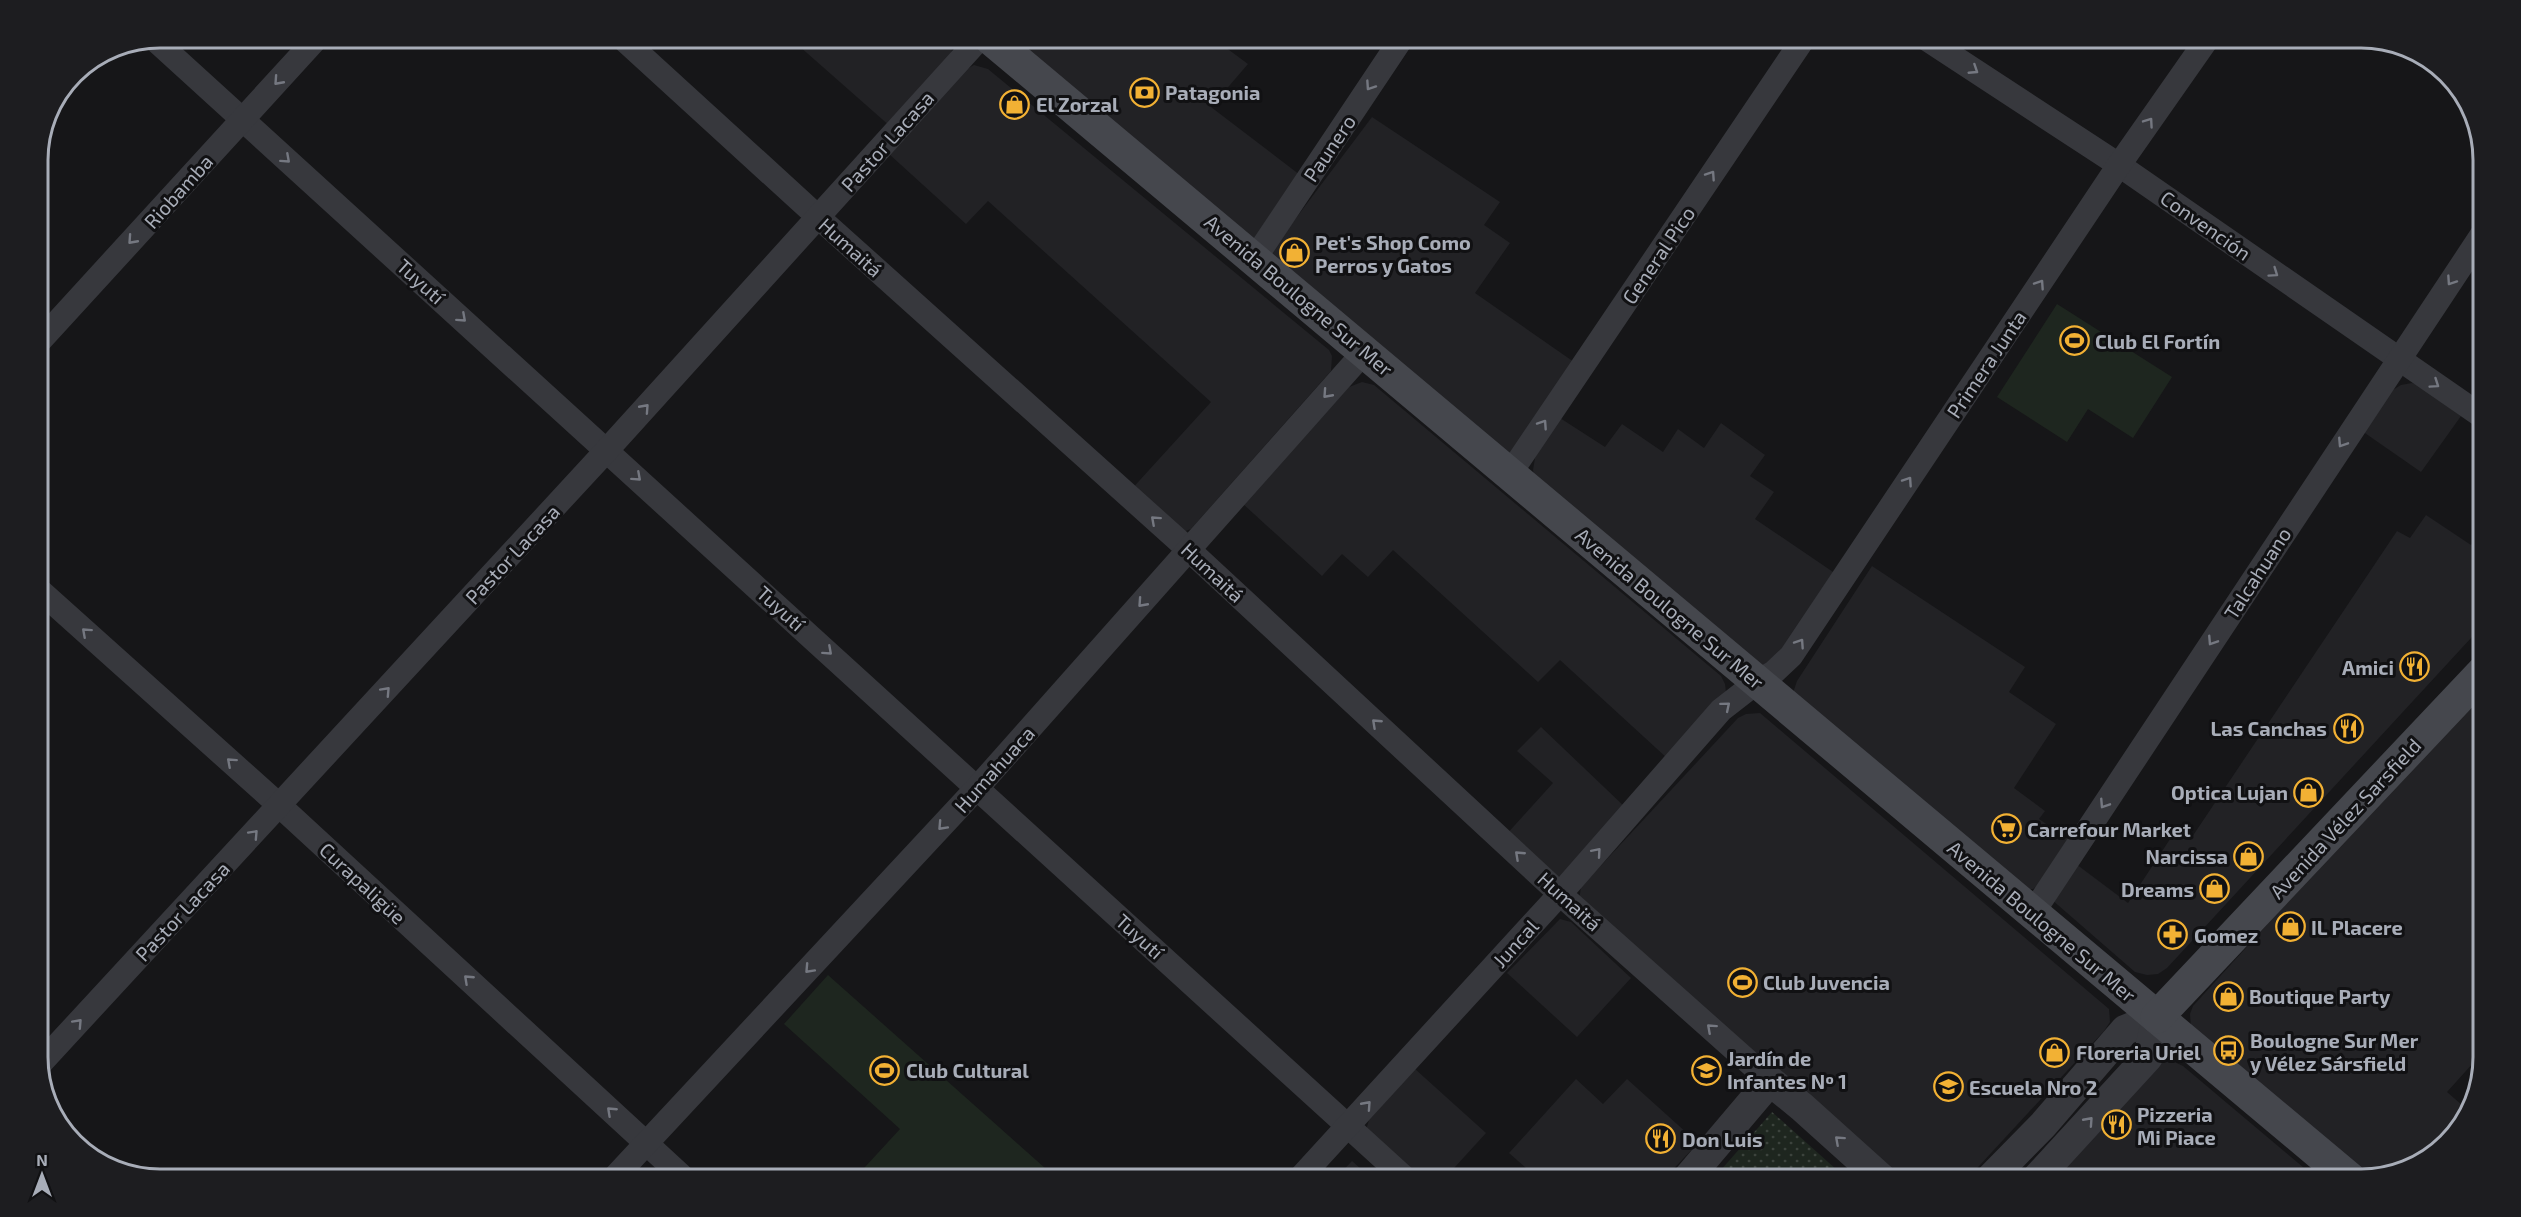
<svg xmlns="http://www.w3.org/2000/svg" width="2521" height="1217" viewBox="0 0 2521 1217" font-family="'Exo 2',sans-serif">
<defs>
<pattern id="park-dots" width="8" height="8" patternUnits="userSpaceOnUse" patternTransform="scale(1.5)"><rect width="8" height="8" fill="#1e261f"/><path d="M2 2h.1M6 6h.1" fill="none" stroke="#3c433d" stroke-width="1.8" stroke-linecap="round"/></pattern>
</defs>
<rect width="100%" height="100%" fill="#161618"/>
<g fill="#222225">
<path d="M790,38H950L952,50L950,59L891,127Z"/>
<path d="M998,38H1233L1225,47L1248,64L1211,107L1300,175L1258,236L1251,240Z"/>
<path d="M974,65L988,69L1329,350L1332,356L1331,371L1191,529L1183,532L1129,492L1211,402L988,201L966,224L889,154L967,69Z"/>
<path d="M1372,117L1500,202L1484,225L1510,243L1475,293L1574,362L1510,454L1269,263L1272,250Z"/>
<path d="M1362,382L1374,385L1721,676L1725,684L1726,692L1668,759L1560,660L1538,682L1393,550L1368,577L1342,554L1322,576L1242,503L1349,387Z"/>
<path d="M2412,383L2421,386L2461,416L2421,472L2362,431L2393,390L2401,385Z"/>
<path d="M1560,418L1605,447L1622,424L1663,452L1678,429L1704,448L1721,423L1765,455L1750,476L1774,492L1755,519L1839,576L1788,653L1760,667L1535,480L1533,470L1536,452Z"/>
<path d="M2426,515L2471,545L2483,529V625L2167,968L2158,974L2147,975L2135,972L2051,899L2072,861L2128,903L2176,830L2190,840L2397,531L2410,538Z"/>
<path d="M1872,566L2025,667L2009,692L2056,724L2014,788L2045,811L2039,819L2068,839L2038,885L2033,889H2026L1792,696L1797,681Z"/>
<path d="M2483,687V1052L2447,1092L2470,1112L2429,1159L2370,1177L2197,1034L2191,1028L2190,1014L2193,1006Z"/>
<path d="M1760,713L2109,1009L2110,1022L2104,1031L1967,1179H1893L1579,901L1581,887L1738,718L1746,714Z"/>
<path d="M1541,727L1626,808L1565,875L1557,877L1505,836L1553,783L1517,751Z"/>
<path d="M1560,919L1571,922L1631,978L1577,1037L1507,973Z"/>
<path d="M2170,1060L2183,1066L2317,1179H2053L2162,1062Z"/>
<path d="M1415,1069L1486,1133L1444,1179H1421L1366,1130L1369,1120Z"/>
<path d="M1576,1079L1603,1104L1627,1079L1698,1143L1664,1179H1528L1533,1174L1509,1153Z"/>
<path d="M1352,1161L1372,1179H1335Z"/>
</g>
<path fill="url(#park-dots)" d="M1772,1112L1847,1179H1713Z"/>
<g fill="#1e261f">
<path d="M2057,304L2172,377L2133,438L2088,409L2067,442L1997,397Z"/>
<path d="M828,975L1054,1176L1050,1179H854L900,1129L784,1024Z"/>
</g>
<g fill="none" stroke-linecap="round" stroke-linejoin="round">
<g stroke="#37383d" stroke-width="24">
<path d="M622,38L818,217L1189,550L1560,894L1770,1081"/>
<path d="M1925,38L2119,165L2483,417"/>
<path d="M154,39L1406,1179"/>
<path d="M1255,258L1402,38"/>
<path d="M38,343L317,38"/>
<path d="M1511,472L1804,38"/>
<path d="M38,589L280,806L685,1179"/>
<path d="M2032,914L2483,233"/>
<path d="M38,1066L607,450L980,38"/>
<path d="M613,1179L977,788L1366,350"/>
<path d="M1299,1179L1560,894L1721,710L1757,682L1774,672L1791,656L2119,165L2208,38"/>
</g>
<g stroke="#37383d" stroke-width="30">
<path d="M1687,1179L1770,1081L1802,1107L1882,1179"/>
<path d="M1990,1179L2043,1125L2125,1030L2157,1017"/>
<path d="M2036,1179L2148,1057L2157,1017"/>
</g>
<g stroke="#45474d" stroke-width="33">
<path d="M990,38C1445,416 1896,799 2350,1179"/>
<path d="M2157,1017L2483,672"/>
</g>
</g>
<defs><path id="oneway-chevron" d="M-2-3.5L2.5 0L-2 3.5" fill="none" stroke-width="1.6" stroke-linecap="round" stroke-linejoin="round" transform="scale(1.5)"/></defs>
<g stroke="#757881">
<use href="#oneway-chevron" transform="translate(1974 70) rotate(33)"/>
<use href="#oneway-chevron" transform="translate(278 81) rotate(132)"/>
<use href="#oneway-chevron" transform="translate(1370 86) rotate(124)"/>
<use href="#oneway-chevron" transform="translate(2149 122) rotate(-55)"/>
<use href="#oneway-chevron" transform="translate(286 159) rotate(42)"/>
<use href="#oneway-chevron" transform="translate(1711 175) rotate(-56)"/>
<use href="#oneway-chevron" transform="translate(132 240) rotate(132)"/>
<use href="#oneway-chevron" transform="translate(2274 273) rotate(35)"/>
<use href="#oneway-chevron" transform="translate(2451 281) rotate(124)"/>
<use href="#oneway-chevron" transform="translate(2040 284) rotate(-56)"/>
<use href="#oneway-chevron" transform="translate(462 318) rotate(42)"/>
<use href="#oneway-chevron" transform="translate(2435 384) rotate(34)"/>
<use href="#oneway-chevron" transform="translate(1327 394) rotate(132)"/>
<use href="#oneway-chevron" transform="translate(645 408) rotate(-48)"/>
<use href="#oneway-chevron" transform="translate(1543 424) rotate(-56)"/>
<use href="#oneway-chevron" transform="translate(2342 443) rotate(123)"/>
<use href="#oneway-chevron" transform="translate(637 477) rotate(42)"/>
<use href="#oneway-chevron" transform="translate(1908 481) rotate(-56)"/>
<use href="#oneway-chevron" transform="translate(1155 520) rotate(-138)"/>
<use href="#oneway-chevron" transform="translate(1142 603) rotate(132)"/>
<use href="#oneway-chevron" transform="translate(86 632) rotate(-138)"/>
<use href="#oneway-chevron" transform="translate(2212 641) rotate(123)"/>
<use href="#oneway-chevron" transform="translate(1800 643) rotate(-56)"/>
<use href="#oneway-chevron" transform="translate(828 651) rotate(42)"/>
<use href="#oneway-chevron" transform="translate(386 691) rotate(-47)"/>
<use href="#oneway-chevron" transform="translate(1726 706) rotate(-40)"/>
<use href="#oneway-chevron" transform="translate(1376 723) rotate(-137)"/>
<use href="#oneway-chevron" transform="translate(231 762) rotate(-138)"/>
<use href="#oneway-chevron" transform="translate(2104 804) rotate(123)"/>
<use href="#oneway-chevron" transform="translate(942 826) rotate(133)"/>
<use href="#oneway-chevron" transform="translate(254 834) rotate(-47)"/>
<use href="#oneway-chevron" transform="translate(1597 852) rotate(-49)"/>
<use href="#oneway-chevron" transform="translate(1519 855) rotate(-137)"/>
<use href="#oneway-chevron" transform="translate(809 969) rotate(133)"/>
<use href="#oneway-chevron" transform="translate(468 979) rotate(-137)"/>
<use href="#oneway-chevron" transform="translate(78 1023) rotate(-47)"/>
<use href="#oneway-chevron" transform="translate(1711 1028) rotate(-138)"/>
<use href="#oneway-chevron" transform="translate(1367 1105) rotate(-48)"/>
<use href="#oneway-chevron" transform="translate(611 1111) rotate(-137)"/>
<use href="#oneway-chevron" transform="translate(2089 1121) rotate(-48)"/>
<use href="#oneway-chevron" transform="translate(1839 1140) rotate(-138)"/>
</g>
<defs>
<symbol id="bank-ring" viewBox="-11 -11 22 22"><circle r="9.5" fill="#111113" stroke="#f2b134" stroke-width="1.5"/><path d="M-6-4H6V4H-6ZM0-2.3a2.3 2.3 0 1 0 0 4.6a2.3 2.3 0 1 0 0-4.6Z" fill="#f2b134"/></symbol>
<symbol id="shop-ring" viewBox="-11 -11 22 22"><circle r="9.5" fill="#111113" stroke="#f2b134" stroke-width="1.5"/><path d="M-5-2.5h2.3a2.7 3.5 0 0 1 5.4 0H5L5.5 6h-11ZM-1.5-2.5h3a1.5 2.3 0 0 0-3 0Z" fill="#f2b134"/></symbol>
<symbol id="stadium-ring" viewBox="-11 -11 22 22"><circle r="9.5" fill="#111113" stroke="#f2b134" stroke-width="1.5"/><path d="M0-5a6.5 5 0 1 0 0 10a6.5 5 0 1 0 0-10ZM-3.5-1.8h7v3.6h-7Z" fill="#f2b134"/></symbol>
<symbol id="restaurant-ring" viewBox="-11 -11 22 22"><circle r="9.5" fill="#111113" stroke="#f2b134" stroke-width="1.5"/><path d="M-5-6h1v4h1v-4h1v4h1v-4h1v5L-1.5 .5V6h-2V.5L-5-1ZM5-6V6H3V1.5H1.5Q1.5-4 5-6Z" fill="#f2b134"/></symbol>
<symbol id="supermarket-ring" viewBox="-11 -11 22 22"><circle r="9.5" fill="#111113" stroke="#f2b134" stroke-width="1.5"/><path d="M-6-5.5h2.5l.6 2H6L4.5 2H-2.5L-4.4-4H-6ZM-1.5 3.2a1.3 1.3 0 1 0 .1 0ZM3 3.2a1.3 1.3 0 1 0 .1 0Z" fill="#f2b134"/></symbol>
<symbol id="pharmacy-ring" viewBox="-11 -11 22 22"><circle r="9.5" fill="#111113" stroke="#f2b134" stroke-width="1.5"/><path d="M-2-6h4v4h4v4h-4v4h-4v-4h-4v-4h4Z" fill="#f2b134"/></symbol>
<symbol id="bus-ring" viewBox="-11 -11 22 22"><circle r="9.5" fill="#111113" stroke="#f2b134" stroke-width="1.5"/><path d="M-5-6H5V4H4V6H2V4H-2V6H-4V4H-5ZM-3.5-4V0h7V-4ZM-3.5 1.2v1.5H-2V1.2ZM2 1.2v1.5H3.5V1.2Z" fill="#f2b134"/></symbol>
<symbol id="school-ring" viewBox="-11 -11 22 22"><circle r="9.5" fill="#111113" stroke="#f2b134" stroke-width="1.5"/><path d="M0-5L7-2L0 1L-7-2ZM-4 1L0 2.5L4 1V4Q0 6-4 4Z" fill="#f2b134"/></symbol>
</defs>
<g fill-rule="evenodd">
<use href="#bank-ring" x="1128" y="76" width="33" height="33"/>
<use href="#shop-ring" x="998" y="88" width="33" height="33"/>
<use href="#shop-ring" x="1278" y="236" width="33" height="33"/>
<use href="#stadium-ring" x="2058" y="324" width="33" height="33"/>
<use href="#restaurant-ring" x="2398" y="650" width="33" height="33"/>
<use href="#restaurant-ring" x="2332" y="712" width="33" height="33"/>
<use href="#shop-ring" x="2292" y="776" width="33" height="33"/>
<use href="#supermarket-ring" x="1990" y="812" width="33" height="33"/>
<use href="#shop-ring" x="2232" y="840" width="33" height="33"/>
<use href="#shop-ring" x="2198" y="872" width="33" height="33"/>
<use href="#shop-ring" x="2274" y="910" width="33" height="33"/>
<use href="#pharmacy-ring" x="2156" y="918" width="33" height="33"/>
<use href="#stadium-ring" x="1726" y="966" width="33" height="33"/>
<use href="#shop-ring" x="2212" y="980" width="33" height="33"/>
<use href="#bus-ring" x="2212" y="1034" width="33" height="33"/>
<use href="#shop-ring" x="2038" y="1036" width="33" height="33"/>
<use href="#stadium-ring" x="868" y="1054" width="33" height="33"/>
<use href="#school-ring" x="1690" y="1054" width="33" height="33"/>
<use href="#school-ring" x="1932" y="1070" width="33" height="33"/>
<use href="#restaurant-ring" x="2100" y="1108" width="33" height="33"/>
<use href="#restaurant-ring" x="1644" y="1122" width="33" height="33"/>
</g>
<g text-anchor="middle" dominant-baseline="central" stroke-width="6" stroke-linejoin="round" paint-order="stroke">
<g font-size="20" font-weight="bold" fill="#a8adb8" stroke="#111113" text-anchor="start">
<text x="1165" y="92">Patagonia</text>
<text x="1036" y="104">El Zorzal</text>
<text x="1315" y="242">Pet's Shop Como<tspan x="1315" dy="23">Perros y Gatos</tspan></text>
<text x="2095" y="341">Club El Fortín</text>
<text x="2394" y="667" text-anchor="end">Amici</text>
<text x="2327" y="728" text-anchor="end">Las Canchas</text>
<text x="2288" y="792" text-anchor="end">Optica Lujan</text>
<text x="2027" y="829">Carrefour Market</text>
<text x="2228" y="856" text-anchor="end">Narcissa</text>
<text x="2194" y="889" text-anchor="end">Dreams</text>
<text x="2311" y="927">IL Placere</text>
<text x="2194" y="935">Gomez</text>
<text x="1763" y="982">Club Juvencia</text>
<text x="2249" y="996">Boutique Party</text>
<text x="2250" y="1040">Boulogne Sur Mer<tspan x="2250" dy="23">y Vélez Sársfield</tspan></text>
<text x="2076" y="1052">Floreria Uriel</text>
<text x="1727" y="1058">Jardín de<tspan x="1727" dy="23">Infantes Nº 1</tspan></text>
<text x="906" y="1070">Club Cultural</text>
<text x="1969" y="1087">Escuela Nro 2</text>
<text x="2137" y="1114">Pizzeria<tspan x="2137" dy="23">Mi Piace</tspan></text>
<text x="1682" y="1139">Don Luis</text>
</g>
<g font-size="20" fill="#a8adb8" stroke="#111113">
<text transform="translate(887 141) rotate(-48)">Pastor Lacasa</text>
<text transform="translate(1329 148) rotate(-56)">Paunero</text>
<text transform="translate(178 191) rotate(-48)">Riobamba</text>
<text transform="translate(2206 225) rotate(35)">Convención</text>
<text transform="translate(851 247) rotate(42)">Humaitá</text>
<text transform="translate(1658 255) rotate(-56)">General Pico</text>
<text transform="translate(421 281) rotate(42)">Tuyutí</text>
<text transform="translate(1299 295) rotate(40)">Avenida Boulogne Sur Mer</text>
<text transform="translate(1986 364) rotate(-56)">Primera Junta</text>
<text transform="translate(512 554) rotate(-47)">Pastor Lacasa</text>
<text transform="translate(1213 572) rotate(43)">Humaitá</text>
<text transform="translate(2257 573) rotate(-57)">Talcahuano</text>
<text transform="translate(781 608) rotate(42)">Tuyutí</text>
<text transform="translate(1670 608) rotate(40)">Avenida Boulogne Sur Mer</text>
<text transform="translate(994 769) rotate(-48)">Humahuaca</text>
<text transform="translate(2345 818) rotate(-47)">Avenida Vélez Sarsfield</text>
<text transform="translate(363 883) rotate(43)">Curapaligüe</text>
<text transform="translate(1570 901) rotate(42)">Humaitá</text>
<text transform="translate(182 911) rotate(-47)">Pastor Lacasa</text>
<text transform="translate(2042 921) rotate(40)">Avenida Boulogne Sur Mer</text>
<text transform="translate(1140 936) rotate(42)">Tuyutí</text>
<text transform="translate(1515 943) rotate(-48)">Juncal</text>
</g>
</g>
<path d="M0 0H2521V1217H0ZM160 48H2361A112 112 0 0 1 2473 160V1057A112 112 0 0 1 2361 1169H160A112 112 0 0 1 48 1057V160A112 112 0 0 1 160 48Z" fill="#1d1d20" fill-rule="evenodd"/>
<path fill="none" stroke="#a8adb8" stroke-width="3" d="M160 48H2361A112 112 0 0 1 2473 160V1057A112 112 0 0 1 2361 1169H160A112 112 0 0 1 48 1057V160A112 112 0 0 1 160 48Z"/>
<g transform="translate(42 1175)" stroke="#111113" stroke-width="4.5" paint-order="stroke">
<path d="M0-4.5L10 22L0 15L-10 22Z" fill="#a8adb8"/>
<text y="-9" font-size="16" font-weight="bold" text-anchor="middle" fill="#a8adb8">N</text>
</g>
</svg>
